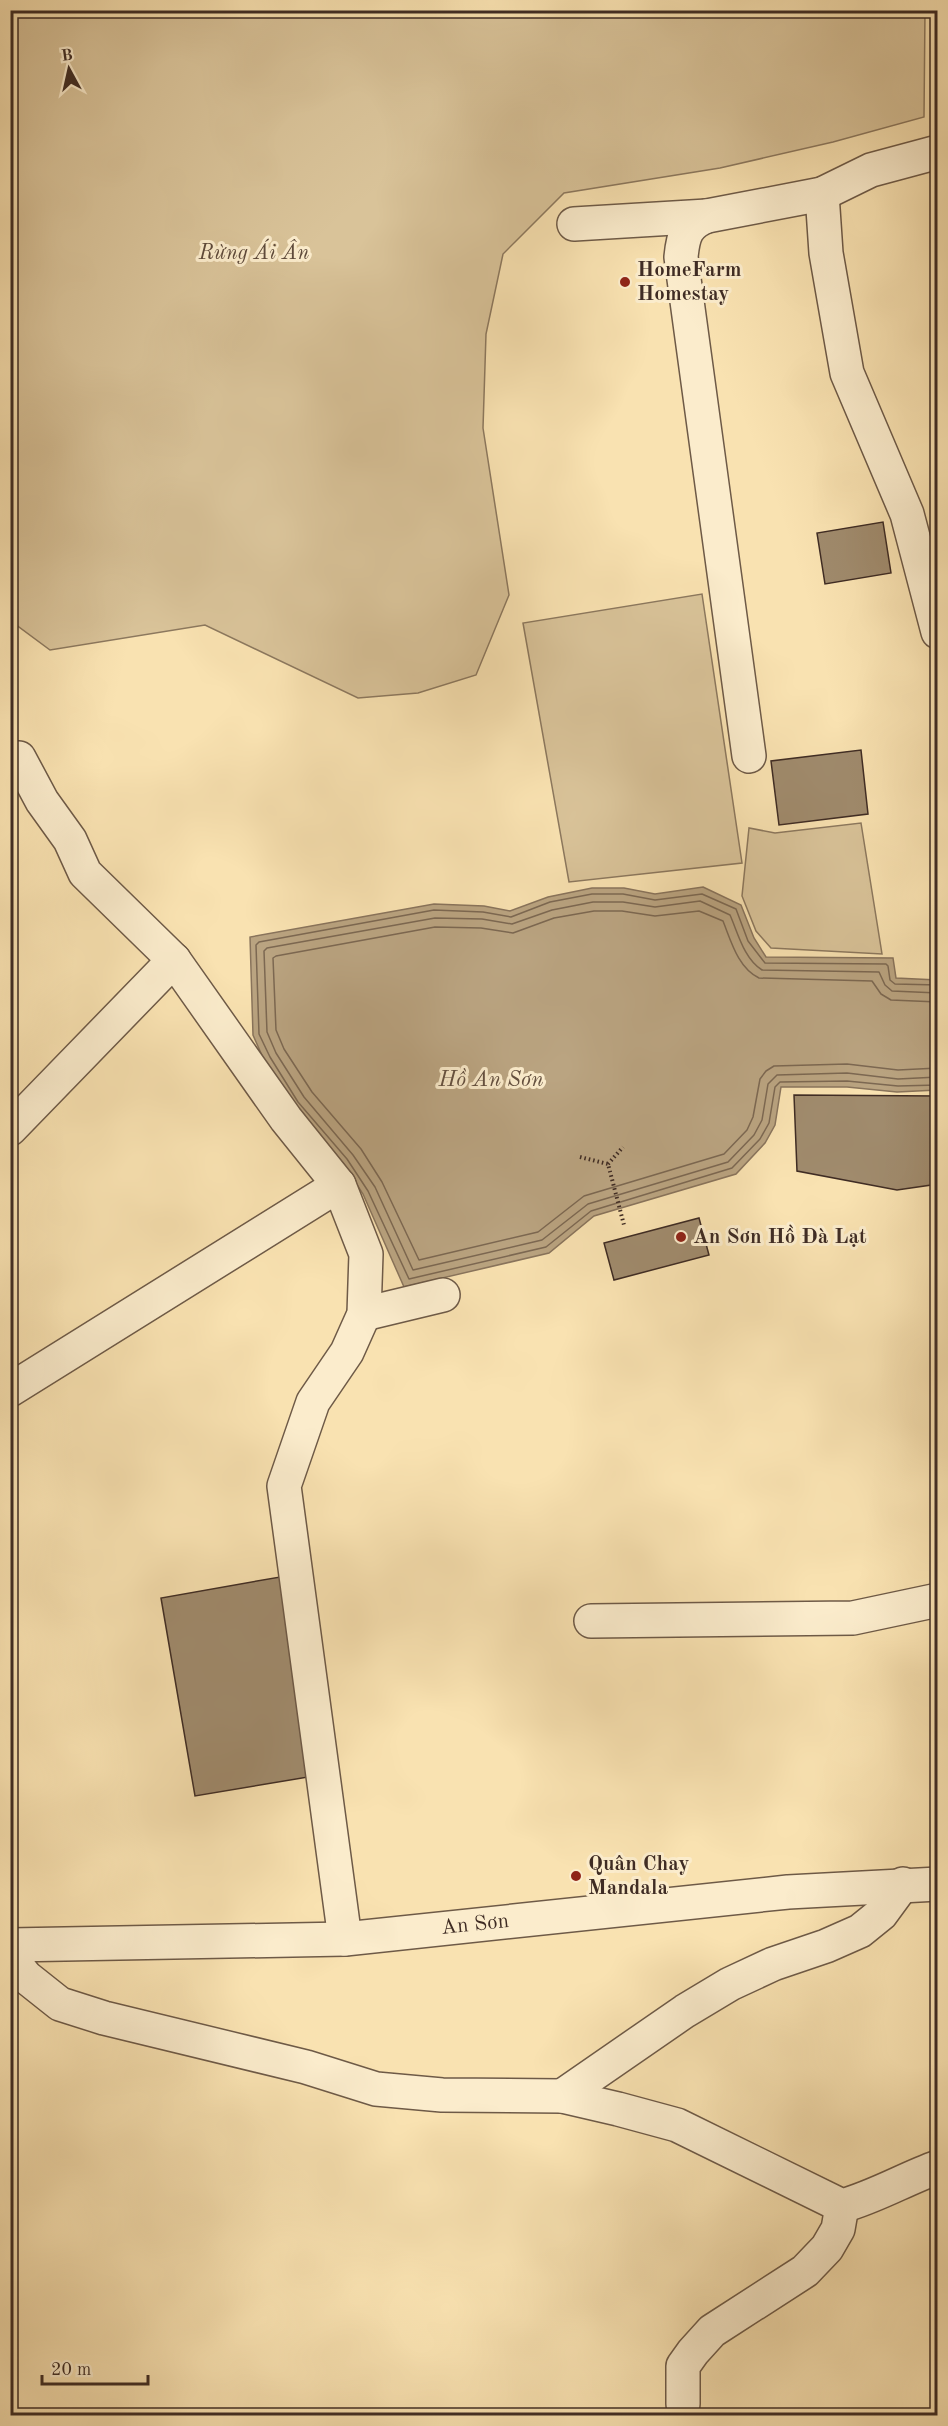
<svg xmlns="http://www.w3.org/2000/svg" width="948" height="2426" viewBox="0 0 948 2426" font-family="'Old Standard TT',serif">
<rect width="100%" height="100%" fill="#f9e2b1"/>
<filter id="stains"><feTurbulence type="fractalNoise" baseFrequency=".00333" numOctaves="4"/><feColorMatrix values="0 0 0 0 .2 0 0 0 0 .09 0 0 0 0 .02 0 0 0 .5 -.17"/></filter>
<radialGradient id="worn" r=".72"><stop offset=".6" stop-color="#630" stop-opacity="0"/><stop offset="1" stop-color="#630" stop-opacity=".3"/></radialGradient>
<g fill="#d9c399" stroke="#8c785e" stroke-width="1.5">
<path d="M10,11H925L924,117L833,142L720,168L564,193L503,254L486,334L483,428L509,595L476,675L418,693L358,698L205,625L50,650L11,621Z"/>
<path d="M702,594L742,863L569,882L523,623Z"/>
<path d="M861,823L882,954L771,948L756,931L742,896L749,828L775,833Z"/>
</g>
<path fill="#baa481" stroke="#89745c" stroke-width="1.5" d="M703,887L741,905L754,938L766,957L893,958L896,978L937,980V1090L897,1092L847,1087H781L775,1125L765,1143L736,1174L594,1216L549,1253L404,1287L363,1194L343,1163L294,1106L264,1060L253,1035L250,937L434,904L484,906L510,911L548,897L592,888H624L655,894Z"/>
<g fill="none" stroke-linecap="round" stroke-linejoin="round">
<g stroke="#7c6852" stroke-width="1.5">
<path d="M938,985L895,984L890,980L888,966L886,964L765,963L748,941L736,909L702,894L655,900L623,894H592L550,902L511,917L483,912L434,910L259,942L256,945L259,1034L270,1057L298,1102L347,1159L368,1191L409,1279L546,1247L591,1211L732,1168L760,1139L769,1123L775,1087L780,1082L847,1081L898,1086L938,1085"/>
<path d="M938,993L892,991L885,985L879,972L762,970C744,959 738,933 730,915L700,901L655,907L623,902H593L552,910L512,924L482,919L435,918L267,948L264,951L267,1032L276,1053L304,1097L353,1155L375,1187L413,1270L542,1240L588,1204L728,1162L754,1135L762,1120L768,1084L777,1075L847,1073L898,1079L938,1077"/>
<path d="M938,1002L891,1000L881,994L872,981L759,978C738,968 731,941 723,921L699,911L655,916L622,911H594L554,918L513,933L481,928L435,927L276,956L273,958L276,1030L284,1049L312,1092L361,1149L382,1182L419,1260L538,1232L584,1196L724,1154L747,1130L753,1117L760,1079L766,1071L774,1066L847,1064L898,1070L938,1068"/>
</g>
</g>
<g fill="#a08b6d" stroke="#3f2c24" stroke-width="1.5">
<path d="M934,10H938V95H933Z"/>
<path d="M883,522L891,573L825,584L817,533Z"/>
<path d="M861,750L868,814L779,825L771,761Z"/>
<path d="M794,1095L938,1096V1184L897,1190L797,1171Z"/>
<path d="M699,1218L709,1255L614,1280L604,1243Z"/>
<path d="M280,1577L314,1776L195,1796L161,1598Z"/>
</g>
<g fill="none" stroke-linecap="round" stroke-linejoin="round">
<defs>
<g id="minor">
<path d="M822,194L826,253L847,373L907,514L938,632"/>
<path d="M574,224L707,216"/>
<path d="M749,756L681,257C683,236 686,224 707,216L822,194L871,170L938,152"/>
<path d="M19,758L42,801L70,840L85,873L174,960L286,1119L339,1185L366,1254L364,1314L347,1352L313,1402L284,1486L345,1939"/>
<path d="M10,1129L174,960"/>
<path d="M364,1314L443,1295"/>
<path d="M10,1390L339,1185"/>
<path d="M591,1621L853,1618L938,1600"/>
<path d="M10,1945L345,1939L788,1892L938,1884"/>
<path d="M10,1957L26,1977L60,2004L104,2018L306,2067L376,2089L442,2095L562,2096L618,2109L677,2125L842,2206C875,2197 905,2179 938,2167"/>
<path d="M562,2096L685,2011L730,1984L773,1964L826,1946L860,1931L881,1914L903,1884"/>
<path d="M683,2404V2366L693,2352L712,2331L805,2271L827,2248L838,2229L842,2206"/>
</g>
</defs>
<use href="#minor" stroke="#6e5a47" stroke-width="36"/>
<g stroke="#3f2c24" stroke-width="4" stroke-dasharray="1.5 3" stroke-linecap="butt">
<path d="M580,1157L608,1164L624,1225"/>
<path d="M608,1164L623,1147"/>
</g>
<use href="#minor" stroke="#fbeccc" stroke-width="33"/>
</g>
<g fill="#8f2418" stroke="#fbeccc" stroke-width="2">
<circle cx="625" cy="282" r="6"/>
<circle cx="681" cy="1237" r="6"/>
<circle cx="576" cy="1876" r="6"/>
</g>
<g text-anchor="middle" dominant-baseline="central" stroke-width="6" stroke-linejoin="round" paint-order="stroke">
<g font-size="21" font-style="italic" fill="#5e4a3b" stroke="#fbeccc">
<text x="254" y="253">Rừng Ái Ân</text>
</g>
<g font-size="21" font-weight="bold" fill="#3f2c24" stroke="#fbeccc" text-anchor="start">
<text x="637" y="270">HomeFarm<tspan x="637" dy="24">Homestay</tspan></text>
<text x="693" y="1237">An Sơn Hồ Đà Lạt</text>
<text x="588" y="1864">Quân Chay<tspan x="588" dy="24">Mandala</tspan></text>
</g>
<g font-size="21" fill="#3f2c24" stroke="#fbeccc">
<text transform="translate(475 1925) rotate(-6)">An Sơn</text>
</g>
<g font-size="22" font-style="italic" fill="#645040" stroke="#fbeccc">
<text x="491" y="1080">Hồ An Sơn</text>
</g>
</g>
<rect width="948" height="2426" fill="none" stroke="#f9e2b1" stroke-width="36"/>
<rect x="12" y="12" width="924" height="2402" fill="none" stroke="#3f2c24" stroke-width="3"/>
<rect x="18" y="18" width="912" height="2390" fill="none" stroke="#3f2c24" stroke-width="1.5"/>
<g transform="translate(69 69) rotate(352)" stroke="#fbeccc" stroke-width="4.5" paint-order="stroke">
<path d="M0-4.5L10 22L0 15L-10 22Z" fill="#3f2c24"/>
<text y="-9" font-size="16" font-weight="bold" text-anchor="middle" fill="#3f2c24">B</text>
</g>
<path d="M42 2375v9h106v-9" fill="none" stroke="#3f2c24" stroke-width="3"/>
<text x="51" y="2375" font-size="18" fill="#3f2c24" stroke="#fbeccc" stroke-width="4.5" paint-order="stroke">20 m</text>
<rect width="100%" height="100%" filter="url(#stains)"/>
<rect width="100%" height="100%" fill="url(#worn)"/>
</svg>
